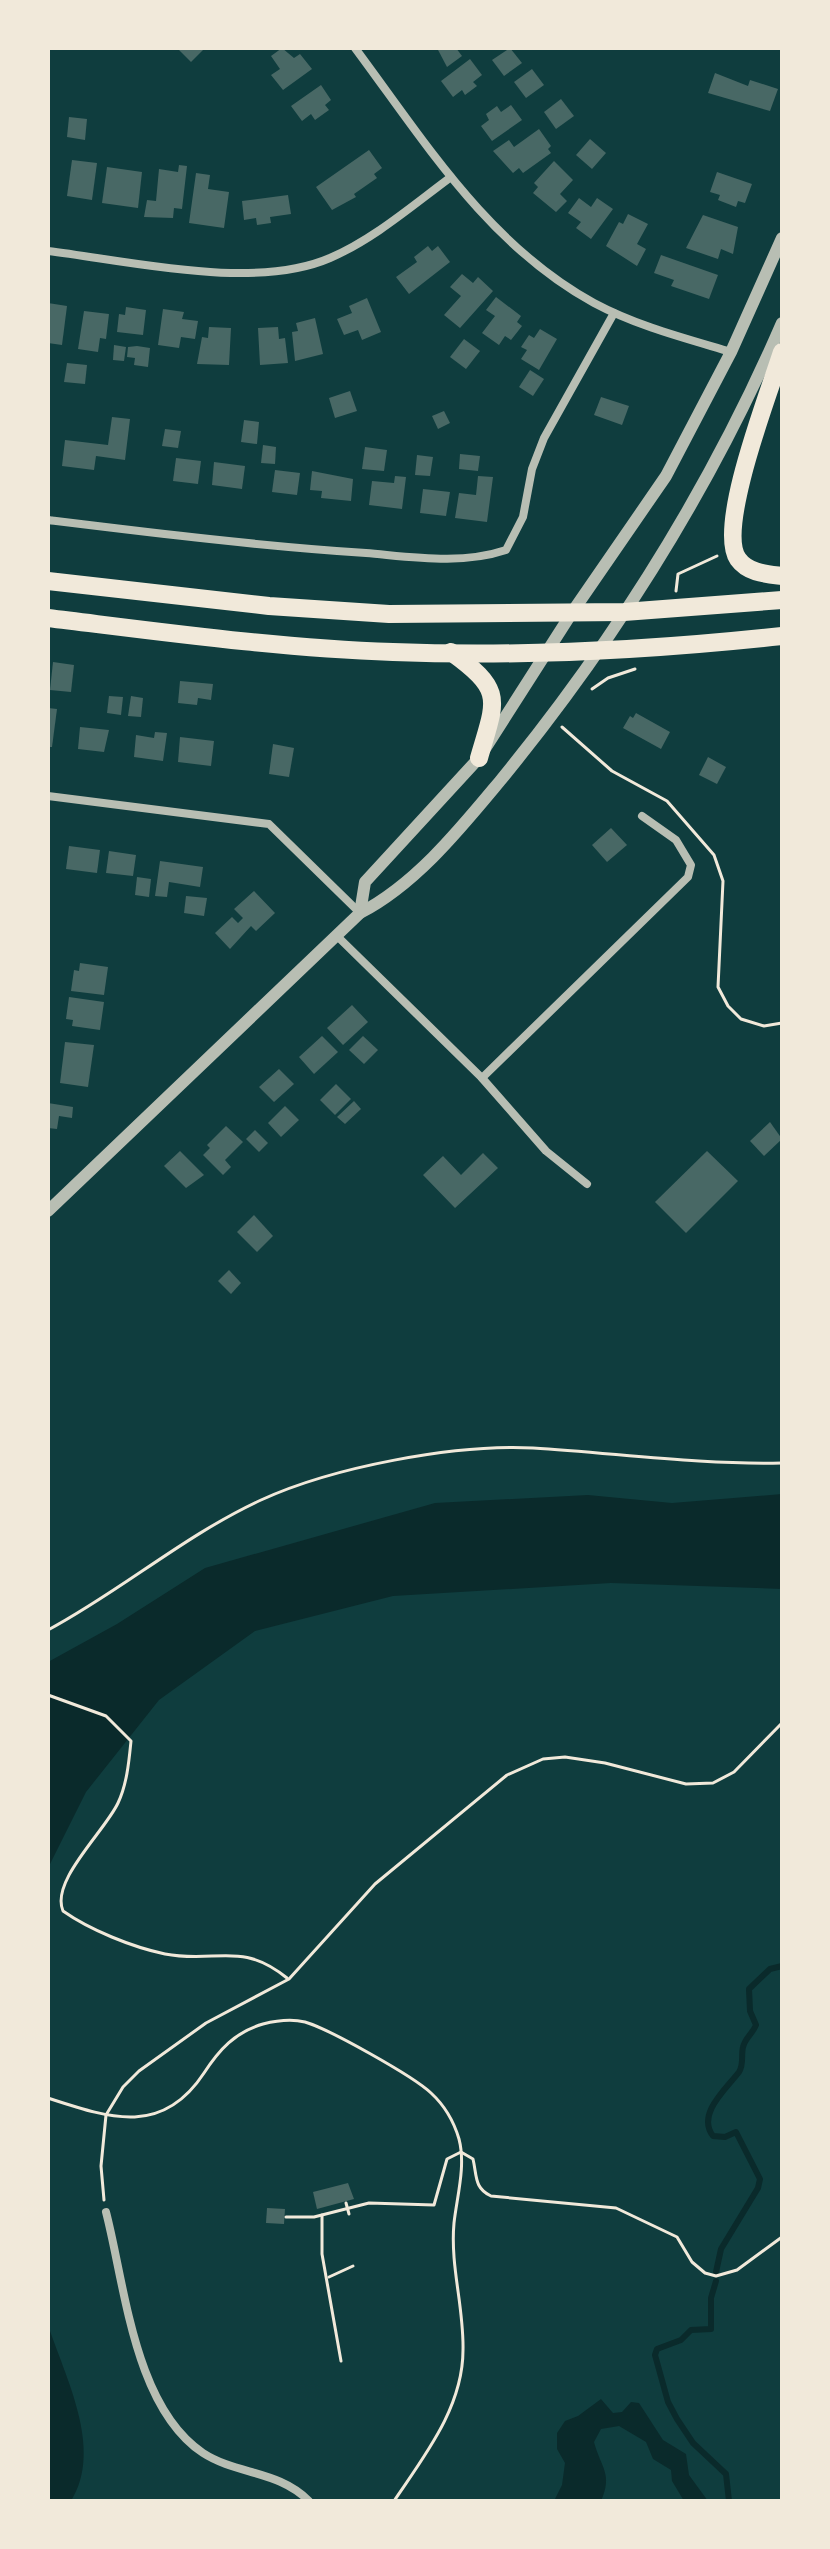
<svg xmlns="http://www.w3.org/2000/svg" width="830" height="2549" viewBox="0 0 830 2549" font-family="'Work Sans',sans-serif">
<rect width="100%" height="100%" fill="#0f3d3e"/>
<g fill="#0a2a2b">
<path d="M782,1494V1589L611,1583L393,1596L255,1631L159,1700L86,1792L48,1868V1662L117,1624L205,1568L435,1503L588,1495L672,1503Z"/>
<path d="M48,2325C65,2377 104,2449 71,2501H48Z"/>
<path d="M601,2399L613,2413L622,2412L631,2402L639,2403L663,2440L686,2454L689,2475L708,2501H684L672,2481L671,2470L653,2459L646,2442L619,2426L601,2429L594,2442C601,2468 613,2474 601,2501H554L562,2485L565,2463L557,2449V2433L565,2421L578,2416Z"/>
</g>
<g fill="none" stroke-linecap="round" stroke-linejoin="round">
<g stroke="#0a2a2b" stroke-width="6">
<path d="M716,2272L721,2249L758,2188L760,2179L736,2132L725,2137L713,2136C696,2114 727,2088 739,2072C744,2065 741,2055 743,2047C745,2038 753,2033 756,2025L750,2011L749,1989L770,1969L782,1966"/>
<path d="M716,2281L711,2298V2329L691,2330L681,2340L657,2349L655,2355L668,2402L677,2419L693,2443L726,2474L729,2501"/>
</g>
</g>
<g fill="#486865">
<path d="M177,48H201L203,50L191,62Z"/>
<path d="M282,48L294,58L300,54L312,69L283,90L271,75L280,69L271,56Z"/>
<path d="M437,48H456L462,56L447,67Z"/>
<path d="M510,48L522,63L504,76L492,60Z"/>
<path d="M470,59L482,75L473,82L477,86L465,95L462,90L453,97L441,81Z"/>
<path d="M532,69L544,85L526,98L514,82Z"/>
<path d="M715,73L748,86L750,80L778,89L770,111L708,93Z"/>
<path d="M321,85L331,100L325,105L329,110L315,120L311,114L302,121L291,106Z"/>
<path d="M561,99L574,116L556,129L544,112Z"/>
<path d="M511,105L522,120L492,141L481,126L489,120L486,114L497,106L501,112Z"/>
<path d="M69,117L87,119L85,140L67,137Z"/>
<path d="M539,129L551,146L548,149L551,153L523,173L519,168L513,173L493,151L509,140L514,147Z"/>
<path d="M590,139L606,153L592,169L576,155Z"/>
<path d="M369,150L382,168L374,174L377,178L354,194L356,197L332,210L316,187Z"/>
<path d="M72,160L97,163L92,200L67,196Z"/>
<path d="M554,161L573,180L560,194L567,201L556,212L533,193L538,187L534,183Z"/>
<path d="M179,165L187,166L182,209L174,208L173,218L144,217L147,200L156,201L159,169L178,172Z"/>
<path d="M107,167L142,172L138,208L102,203Z"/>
<path d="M717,172L752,184L745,203L738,201L736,207L718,200L720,195L710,192Z"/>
<path d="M196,173L210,175L208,189L229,192L224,228L189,223Z"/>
<path d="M288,195L291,214L270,217L271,223L257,225L256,218L244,220L242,201Z"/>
<path d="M579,198L591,207L597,198L613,209L591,239L576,228L581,222L568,213Z"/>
<path d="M628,214L648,224L637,244L646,249L637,266L606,246L619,222L623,224Z"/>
<path d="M703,215L738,227L733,254L721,249L718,259L686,248Z"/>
<path d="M428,246L432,251L438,246L450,262L409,294L396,277L417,262L414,257Z"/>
<path d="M661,255L718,275L709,299L671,286L674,280L654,273Z"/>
<path d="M462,274L473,283L478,277L493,291L460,328L444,315L461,296L450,287Z"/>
<path d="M496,297L521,316L517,322L522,326L511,340L505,336L499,345L482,333L495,316L486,310Z"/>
<path d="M367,298L381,332L362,340L358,330L344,335L337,319L352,313L349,306Z"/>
<path d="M48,303L67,306L62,345L48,343Z"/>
<path d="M126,307L146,310L143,335L117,332L119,314L125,315Z"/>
<path d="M163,309L184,312L182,319L198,321L195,339L181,337L179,348L158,345Z"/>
<path d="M84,311L109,314L106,339L100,338L98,352L78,349Z"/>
<path d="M315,318L323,354L295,361L292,332L298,331L296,323Z"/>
<path d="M209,327L231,328L229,365L197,364L202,337L208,338Z"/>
<path d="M278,327L279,339L285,338L288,363L260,365L258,328Z"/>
<path d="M540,329L557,339L539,370L521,359L527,350L521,347L529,335L534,338Z"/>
<path d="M464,339L480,351L466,369L450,357Z"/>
<path d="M114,345L126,347L124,361L113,360Z"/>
<path d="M137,346L150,348L148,367L134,365L135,358L127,357L128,347Z"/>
<path d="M67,363L87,365L85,384L64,382Z"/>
<path d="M530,370L544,379L533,396L519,387Z"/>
<path d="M350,391L357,411L335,418L329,398Z"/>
<path d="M601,397L629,406L622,425L594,415Z"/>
<path d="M444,411L450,423L438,429L432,416Z"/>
<path d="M112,417L130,419L125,460L96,456L94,470L62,466L65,440L108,445Z"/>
<path d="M244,420L259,422L257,444L241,442Z"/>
<path d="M165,429L181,431L178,448L162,446Z"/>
<path d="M263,445L276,447L275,464L261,463Z"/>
<path d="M365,447L387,450L384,471L362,469Z"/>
<path d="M460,454L480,456L478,471L459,469Z"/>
<path d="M417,455L433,457L430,476L415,475Z"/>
<path d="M176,458L201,461L198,484L173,481Z"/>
<path d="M214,462L245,466L242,489L212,485Z"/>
<path d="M275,470L300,473L297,495L272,492Z"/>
<path d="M312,471L353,479L351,501L321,498L322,491L310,490Z"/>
<path d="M395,476L406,477L402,509L369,505L372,481L394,483Z"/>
<path d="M478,476L493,477L487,522L455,518L459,493L476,495Z"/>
<path d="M423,489L450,492L446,516L420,513Z"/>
<path d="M53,662L74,665L71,692L50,690Z"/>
<path d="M180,681L213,684L211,700L198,698L197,705L178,703Z"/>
<path d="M109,696L123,697L121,715L107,713Z"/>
<path d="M131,696L143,698L141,717L128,716Z"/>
<path d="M48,708L57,709L52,747H48Z"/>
<path d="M636,713L670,732L661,749L623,728L630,716L633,718Z"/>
<path d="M80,727L109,730L104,752L78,749Z"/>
<path d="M155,732L167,733L163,761L134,757L136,735L154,738Z"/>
<path d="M180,737L214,741L211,766L178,762Z"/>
<path d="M273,744L294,748L289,777L269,774Z"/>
<path d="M708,757L726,767L717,784L699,775Z"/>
<path d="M611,828L627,845L607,862L592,845Z"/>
<path d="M69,846L100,850L97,873L66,869Z"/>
<path d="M109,851L136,855L133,876L106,873Z"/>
<path d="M160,861L203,867L200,887L169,882L167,897L155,896Z"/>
<path d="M137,877L151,879L149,897L135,895Z"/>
<path d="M254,891L275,913L256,931L251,926L230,949L215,933L232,917L238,923L243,918L234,909Z"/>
<path d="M186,896L207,898L204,916L184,913Z"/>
<path d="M80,963L108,967L104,995L71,991L74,970L79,971Z"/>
<path d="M69,997L104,1002L100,1030L72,1026L73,1020L66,1019Z"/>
<path d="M352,1005L368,1022L343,1045L327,1028Z"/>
<path d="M322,1036L338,1052L314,1074L299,1057Z"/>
<path d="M363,1036L378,1050L364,1064L349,1050Z"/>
<path d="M65,1042L94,1045L88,1087L60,1083Z"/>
<path d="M279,1069L294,1084L274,1102L259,1087Z"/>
<path d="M336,1084L351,1099L335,1115L320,1100Z"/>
<path d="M354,1101L361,1109L345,1124L337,1117Z"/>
<path d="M48,1103L73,1107L72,1118L59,1116L57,1129L48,1128Z"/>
<path d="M285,1106L299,1120L281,1137L268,1123Z"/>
<path d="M770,1122L782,1139L764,1156L750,1141Z"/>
<path d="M226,1126L243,1142L225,1160L231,1167L223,1175L203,1155L210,1148L207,1145Z"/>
<path d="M255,1130L268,1143L259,1152L246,1139Z"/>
<path d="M180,1151L204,1175L186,1188L164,1166Z"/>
<path d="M707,1151L738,1181L686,1233L655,1202Z"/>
<path d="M483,1153L498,1168L455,1208L423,1175L443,1156L461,1175Z"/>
<path d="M254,1215L273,1236L257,1252L237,1232Z"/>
<path d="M229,1270L241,1283L231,1294L218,1281Z"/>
<path d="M348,2183L354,2199L317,2209L313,2192Z"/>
<path d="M267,2208L285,2209L284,2224L266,2223Z"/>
</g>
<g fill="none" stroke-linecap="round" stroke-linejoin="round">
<g stroke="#f1e9da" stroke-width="3">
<path d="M676,591L678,574L717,556"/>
<path d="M592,689L608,678L635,669"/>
<path d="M562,727L612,771L667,801L714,855L723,881L718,987L728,1006L741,1019L764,1026L782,1023"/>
<path d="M48,1630C121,1591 185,1535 261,1500C333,1467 454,1444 533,1448C616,1453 699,1465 782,1463"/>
<path d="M48,1695L106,1716L131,1741C129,1761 127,1784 118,1803C105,1831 50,1881 63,1911C90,1930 132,1947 165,1954C216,1964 240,1940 287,1978"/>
<path d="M48,2098C109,2118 162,2137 204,2073C219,2050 235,2032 263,2024C275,2021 292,2019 305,2022C329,2029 413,2076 431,2093C444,2105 454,2122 459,2139C466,2166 457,2196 454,2223C450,2266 464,2307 463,2350C463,2407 425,2455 394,2501"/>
<path d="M104,2200L101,2166L106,2115L123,2087L139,2071L206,2023L289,1979L375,1884L507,1775L543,1759L565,1757L605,1763L686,1784L713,1783L734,1772L782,1723"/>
<path d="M346,2203L349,2214"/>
<path d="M322,2215V2254L341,2361"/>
<path d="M286,2217H314L369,2203L434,2205L447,2159L461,2152L473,2159C477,2176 474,2188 491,2196L616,2208L677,2237L692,2262L705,2273L716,2276L737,2270L782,2237"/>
<path d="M329,2277L353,2266"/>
</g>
<g stroke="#b8beb3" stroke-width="8">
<path d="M355,48C425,142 488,245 594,303C637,326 684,338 731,352"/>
<path d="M48,251C130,261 254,291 330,258C374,239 413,205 451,177"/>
<path d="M48,520C154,533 259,546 366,553C413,557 461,565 506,550L523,517L532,469L544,438L614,313"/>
<path d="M48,796L269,824L360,913"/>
<path d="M336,935L482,1078L546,1151L587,1184"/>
<path d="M482,1078L688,877L691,865L676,840L642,816"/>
<path d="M106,2212C125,2285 134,2407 203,2453C237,2475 278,2470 309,2501"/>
</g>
<g stroke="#b8beb3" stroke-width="12">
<path d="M360,913L365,882L479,758L573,611L666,476L731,352L782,238"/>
<path d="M48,1211L360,913C416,884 460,829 500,781C613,643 711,487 782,323"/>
</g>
<g stroke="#f1e9da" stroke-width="18">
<path d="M782,352C770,390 716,528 738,559C748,573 766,574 782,576"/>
<path d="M48,581L269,606L389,614L624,612L782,600"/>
<path d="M48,618C163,632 278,648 393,652C523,657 653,650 782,636"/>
<path d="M451,652C505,691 496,699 479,758"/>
</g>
</g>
<rect width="830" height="2549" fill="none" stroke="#f1e9da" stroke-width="100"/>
</svg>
